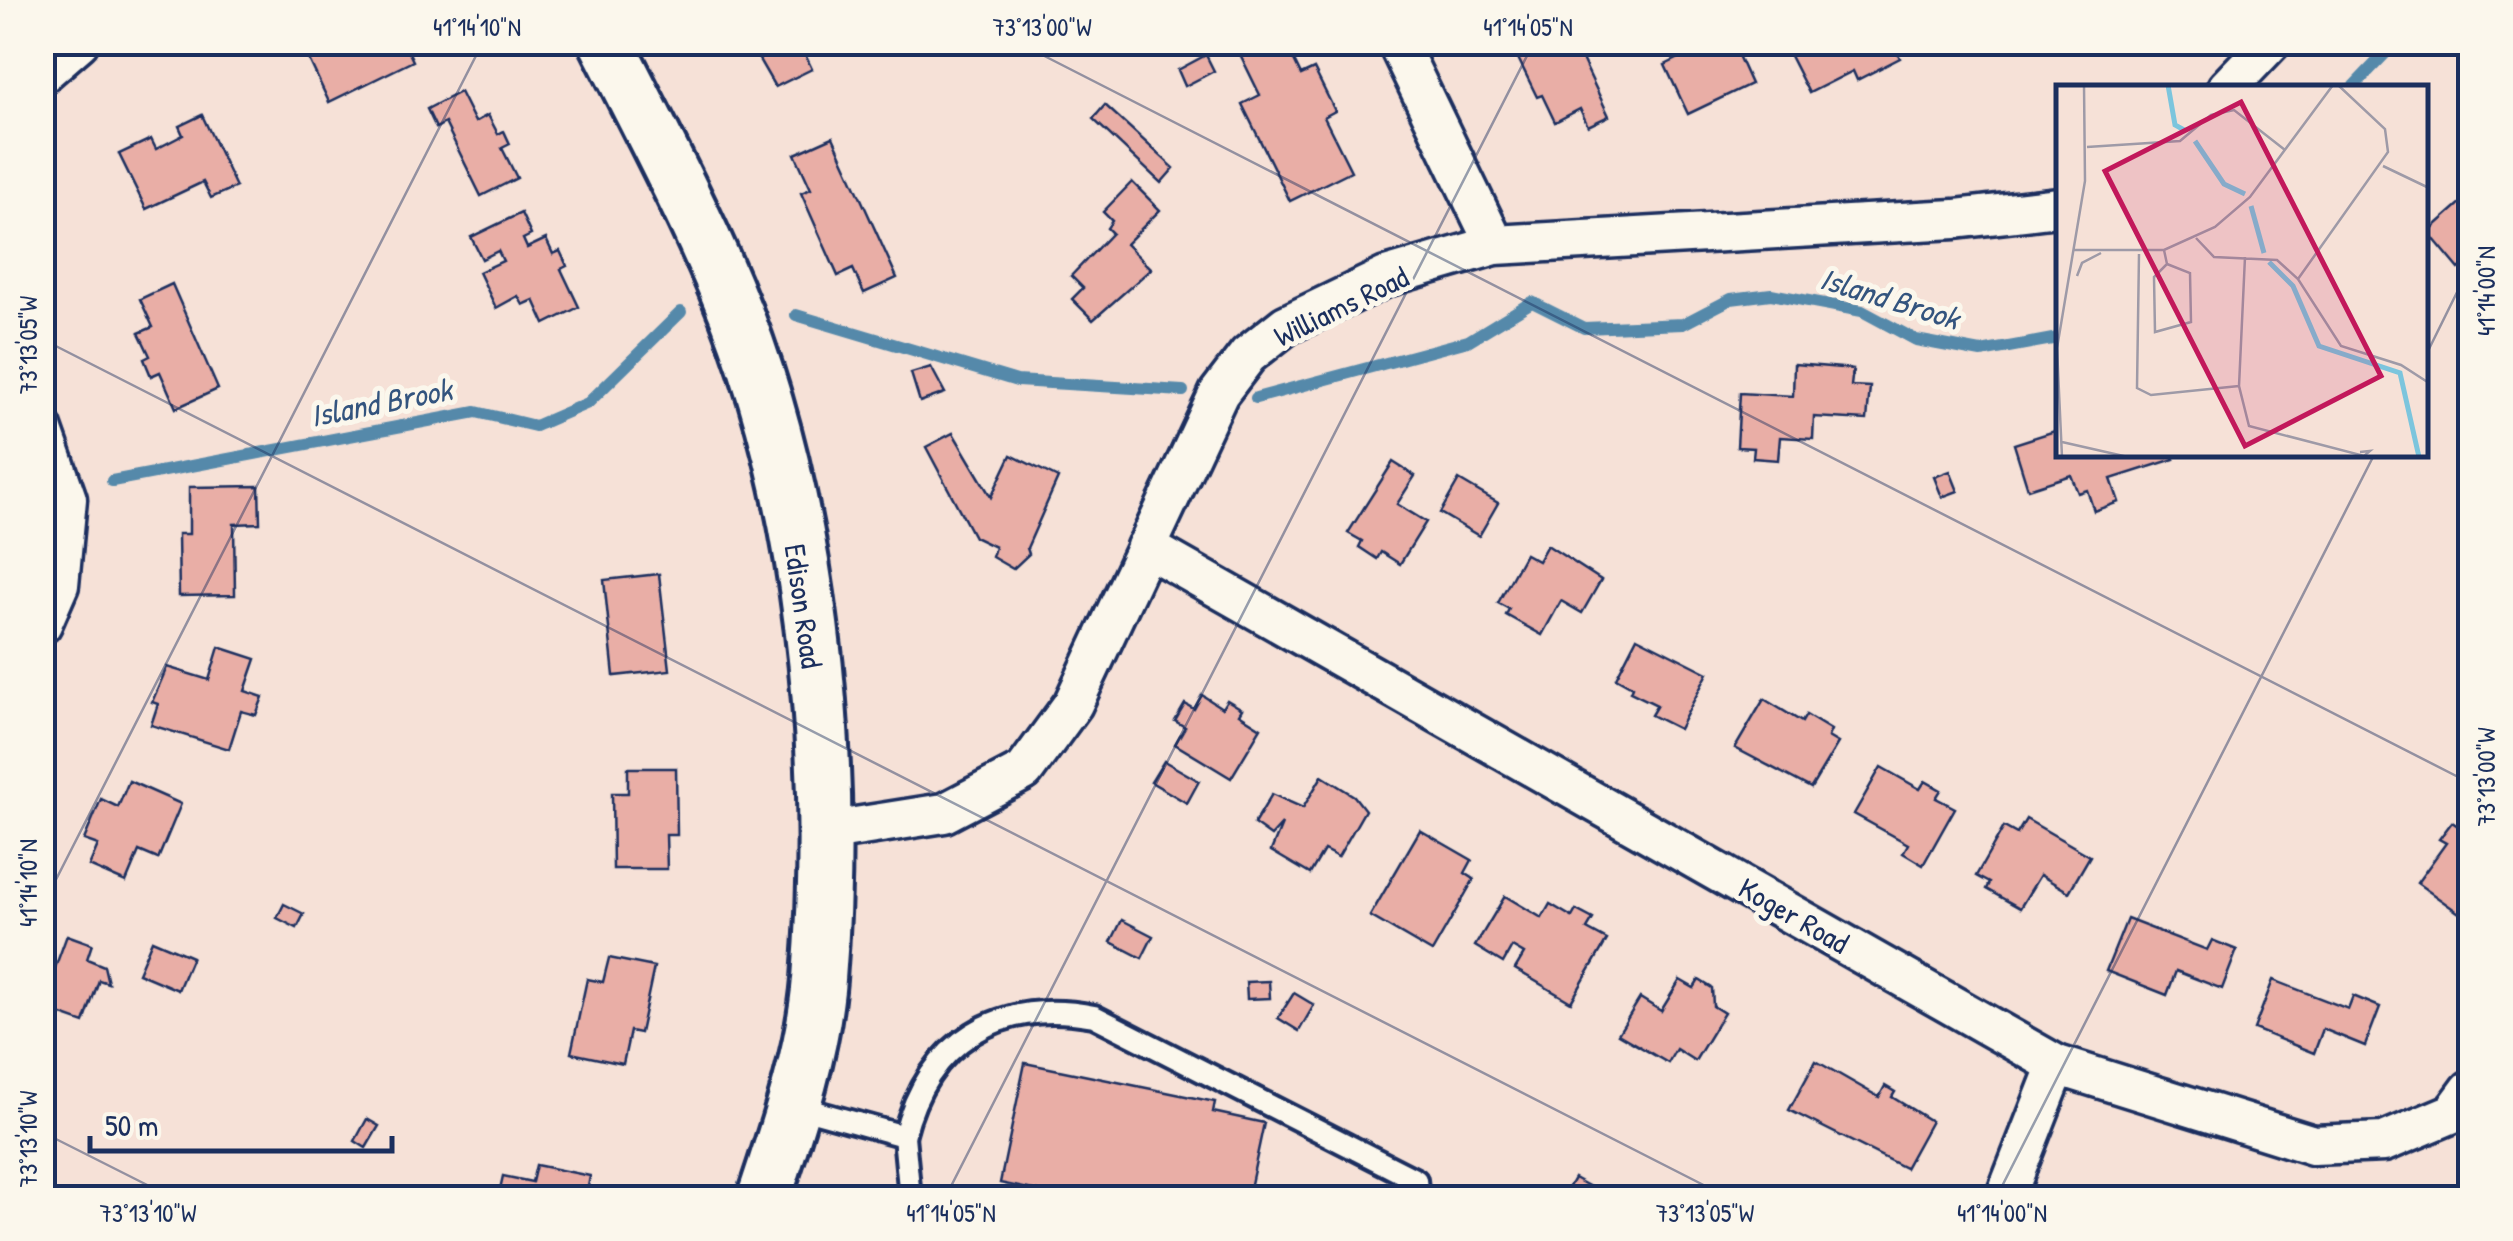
<svg xmlns="http://www.w3.org/2000/svg" width="2513" height="1241" viewBox="0 0 2513 1241" font-family="'Patrick Hand',sans-serif">
<rect width="100%" height="100%" fill="#f6e1d7"/>
<filter id="ink" filterUnits="userSpaceOnUse"><feTurbulence type="fractalNoise" baseFrequency=".01" numOctaves="2"/><feDisplacementMap in="SourceGraphic" scale="20" xChannelSelector="R" yChannelSelector="G"/><feConvolveMatrix kernelMatrix="1 2 1 2 8 2 1 2 1" color-interpolation-filters="sRGB"/></filter>
<g filter="url(#ink)">
<g fill="none" stroke-linecap="round" stroke-linejoin="round">
<g stroke="#5589aa" stroke-width="12">
<path d="M2352,88L2396,42"/>
<path d="M796,315L1017,381L1183,391"/>
<path d="M1256,398L1468,341L1532,302L1584,328L1683,324L1731,299L1771,294L1862,311L1916,340L1981,352L2058,338"/>
<path d="M112,481L476,412L535,426L588,403L681,312"/>
</g>
</g>
<g fill="#e9aea6" stroke="#1b2f5e" stroke-width="2.5">
<path d="M328,42H404L413,61L329,102L306,53Z"/>
<path d="M749,42H799L812,69L775,87Z"/>
<path d="M1252,42H1285L1301,75L1314,69L1335,111L1324,117L1351,171L1290,201L1242,104L1260,95L1238,50Z"/>
<path d="M1545,42H1574L1609,116L1588,126L1580,109L1555,122L1542,95L1537,97L1517,56Z"/>
<path d="M1697,42H1732L1751,84L1688,114L1665,65L1689,53L1687,47Z"/>
<path d="M1783,42H1892L1900,58L1857,80L1853,71L1809,93Z"/>
<path d="M1206,55L1214,71L1185,86L1178,70Z"/>
<path d="M460,92L475,122L488,115L498,134L504,131L510,144L502,148L517,178L481,196L445,123L436,128L427,109Z"/>
<path d="M1105,105L1174,168L1161,183L1093,119Z"/>
<path d="M202,115L236,187L211,198L203,182L146,209L119,154L151,139L156,149L183,135L179,126Z"/>
<path d="M833,137L897,278L864,293L853,269L838,276L801,193L811,189L795,154Z"/>
<path d="M1132,182L1160,210L1126,244L1151,269L1093,320L1072,299L1083,288L1071,276L1112,233L1107,228L1112,221L1103,212Z"/>
<path d="M2463,201L2470,209V260L2459,269L2428,232Z"/>
<path d="M521,213L531,235L523,239L527,248L546,239L553,254L560,251L567,266L561,269L579,307L545,324L534,300L523,305L518,296L496,308L479,272L503,261L498,251L482,259L471,237Z"/>
<path d="M172,284L218,389L176,408L160,372L151,376L144,359L150,356L139,333L153,327L140,299Z"/>
<path d="M1794,364L1853,369L1851,386L1870,387L1867,420L1814,417L1813,439L1780,437L1778,460L1753,458L1754,448L1737,447L1740,393L1793,396Z"/>
<path d="M931,367L945,393L920,402L911,373Z"/>
<path d="M2058,430V455H2172L2174,459L2111,479L2119,502L2094,511L2087,490L2078,493L2071,475L2028,489L2014,444Z"/>
<path d="M953,433L991,497L1011,455L1058,478L1027,548L1029,554L1013,569L992,557L995,547L974,537L926,447Z"/>
<path d="M1393,462L1415,476L1397,504L1426,522L1400,564L1381,552L1377,559L1359,547L1362,541L1348,533Z"/>
<path d="M1950,471L1958,491L1942,497L1934,477Z"/>
<path d="M1459,480L1498,503L1479,536L1440,513Z"/>
<path d="M259,486L260,523L234,524L235,595L179,596L178,534H189V487Z"/>
<path d="M1547,545L1601,580L1582,613L1561,601L1542,635L1506,615L1509,609L1498,603L1525,554L1538,561Z"/>
<path d="M659,574L670,670L614,676L604,580Z"/>
<path d="M1637,637L1708,673L1679,729L1651,715L1657,705L1630,692L1632,687L1616,678Z"/>
<path d="M219,647L256,659L245,691L263,697L256,715L241,711L229,749L151,725L158,704L152,702L167,667L209,680Z"/>
<path d="M1202,695L1222,708L1227,700L1242,709L1239,714L1261,728L1231,778L1175,744L1185,727L1175,721L1185,704L1194,709Z"/>
<path d="M1764,699L1802,722L1806,715L1831,730L1828,737L1838,743L1811,788L1735,748Z"/>
<path d="M1164,761L1199,781L1187,803L1151,782Z"/>
<path d="M1881,767L1920,789L1925,781L1941,790L1936,798L1955,808L1923,865L1903,853L1908,844L1854,814Z"/>
<path d="M628,768H676L677,835H666L667,869H613L612,793H628Z"/>
<path d="M1322,776L1354,796L1365,810L1338,857L1324,850L1310,874L1271,851L1282,824L1271,836L1254,824L1272,794L1303,808Z"/>
<path d="M129,781L181,804L158,859L139,851L126,882L89,866L98,845L84,840L101,799L118,807Z"/>
<path d="M2469,811L2470,903L2462,915L2417,883L2446,843L2439,839L2452,822L2458,826Z"/>
<path d="M2026,819L2090,856L2069,892L2040,875L2020,908L1986,889L1989,883L1976,876L2004,827L2017,834Z"/>
<path d="M1420,830L1472,860L1465,873L1474,879L1432,952L1370,916Z"/>
<path d="M1505,896L1542,918L1550,904L1572,917L1576,910L1593,919L1587,929L1607,940L1571,1002L1515,969L1524,954L1512,947L1503,963L1475,946Z"/>
<path d="M284,904L304,914L297,928L277,918Z"/>
<path d="M2127,919L2207,950L2212,940L2237,950L2222,989L2176,971L2167,995L2106,971Z"/>
<path d="M1122,920L1153,936L1142,958L1111,942Z"/>
<path d="M67,935L92,944L87,959L104,966L108,983L99,980L84,1023L42,1008V981L48,966L55,968Z"/>
<path d="M152,940L192,957L178,990L138,973Z"/>
<path d="M609,958L654,967L640,1033L630,1031L623,1064L571,1053L587,979L603,982Z"/>
<path d="M1680,980L1694,988L1699,980L1712,988L1713,1006L1724,1013L1695,1061L1676,1049L1668,1063L1618,1034L1640,998L1661,1011Z"/>
<path d="M2273,980L2348,1009L2353,996L2380,1007L2365,1046L2323,1029L2314,1053L2254,1029Z"/>
<path d="M1269,981L1270,998L1247,999L1246,982Z"/>
<path d="M1294,993L1314,1005L1299,1031L1278,1018Z"/>
<path d="M1816,1061L1879,1097L1885,1086L1895,1092L1892,1097L1931,1121L1905,1168L1789,1110Z"/>
<path d="M1025,1063L1215,1102L1213,1112L1264,1123L1248,1198H1037L1038,1191L1000,1183Z"/>
<path d="M367,1119L379,1126L366,1148L355,1141Z"/>
<path d="M536,1165L590,1176L586,1198H498L503,1176L532,1182Z"/>
<path d="M1574,1178L1601,1193L1598,1198L1563,1197Z"/>
</g>
<g fill="none" stroke-linecap="round" stroke-linejoin="round">
<defs>
<g id="lane">
<path d="M795,1106L904,1136L910,1198"/>
<path d="M904,1136C928,1041 999,998 1094,1016L1416,1180L1418,1198"/>
</g>
<g id="street">
<path d="M1397,42L1495,245"/>
<path d="M42,74L79,42"/>
<path d="M2227,88L2271,42"/>
<path d="M42,428L67,499L59,585L42,624"/>
<path d="M1146,547L2057,1065L2313,1145L2384,1142L2453,1113L2470,1090"/>
<path d="M824,832L944,813L1024,771L1073,704L1219,393L1248,355L1286,325L1386,277L1495,245L1955,219L2058,207"/>
<path d="M2005,1198L2057,1065"/>
</g>
<path id="secondary" d="M606,42C647,123 690,204 725,287C812,493 837,757 819,979C813,1053 787,1128 764,1198"/>
</defs>
<use href="#lane" stroke="#1b2f5e" stroke-width="28"/>
<use href="#street" stroke="#1b2f5e" stroke-width="45"/>
<use href="#secondary" stroke="#1b2f5e" stroke-width="60"/>
<use href="#lane" stroke="#fbf7ec" stroke-width="20"/>
<use href="#street" stroke="#fbf7ec" stroke-width="38"/>
<use href="#secondary" stroke="#fbf7ec" stroke-width="52"/>
</g>
</g>
<path fill="none" stroke="#1b2f5e" stroke-width="2.5" stroke-opacity="0.45" d="M1017,42L2470,783M42,339L1729,1198M2426,355L2470,266M42,907L483,42M42,1132L173,1198M945,1198L1534,42M1996,1198L2374,455"/>
<g text-anchor="middle" dominant-baseline="central" stroke-width="10" stroke-linejoin="round" paint-order="stroke">
<g font-size="30" fill="#1b2f5e" stroke="#fbf7ec">
<text transform="translate(1341 306) rotate(-26)">Williams Road</text>
<text transform="translate(804 606) rotate(82)">Edison Road</text>
<text transform="translate(1794 915) rotate(30)">Koger Road</text>
</g>
<g font-size="32" font-style="italic" fill="#33547e" stroke="#fbf7ec">
<text transform="translate(1890 298) rotate(17)">Island Brook</text>
<text transform="translate(381 402) rotate(-11)">Island Brook</text>
</g>
</g>
<g transform="translate(2056 85)">
<rect width="372" height="372" fill="#f6e1d7"/>
<path fill="none" stroke="#7cc5dd" stroke-width="5" d="M112,0L119,40L130,46M139,56L168,99L189,109M195,121L208,168M213,177L237,201L263,261L344,288L363,372"/>
<path fill="none" stroke="#9e9aa7" stroke-width="2.5" d="M31,62L124,56L155,30L178,25L229,65M327,81L373,103M140,153L158,172L221,175L242,194L285,261L345,280L373,298M18,165H108L159,142L194,112L277,0M108,165L111,179L98,192L99,247L135,237L134,188L111,179M83,169L81,303L95,310L183,301M189,172L183,301L193,341L308,371L314,366L304,367M21,191L26,178L45,168M242,194L332,67L329,44L282,0M6,357L72,372M6,372L1,263L29,96L28,0"/>
<path fill="#c2185b" fill-opacity="0.15" stroke="#c2185b" stroke-width="5" d="M185,17L325,291L189,361L49,86Z"/>
<rect width="372" height="372" fill="none" stroke="#1b2f5e" stroke-width="5"/>
</g>
<rect width="2513" height="1241" fill="none" stroke="#fbf7ec" stroke-width="110"/>
<path d="M90 1136v15h302v-15" fill="none" stroke="#1b2f5e" stroke-width="5"/>
<text x="105" y="1136" font-size="30" fill="#1b2f5e" stroke="#fbf7ec" stroke-width="8" paint-order="stroke">50 m</text>
<rect x="55" y="55" width="2403" height="1131" fill="none" stroke="#1b2f5e" stroke-width="4"/>
<g font-size="25" text-anchor="middle" fill="#1b2f5e">
<text x="477" y="36">41°14'10"N</text>
<text x="1042" y="36">73°13'00"W</text>
<text x="1528" y="36">41°14'05"N</text>
<text transform="translate(2486 291) rotate(-90)" y="9">41°14'00"N</text>
<text transform="translate(28 345) rotate(-90)" y="9">73°13'05"W</text>
<text transform="translate(2486 777) rotate(-90)" y="9">73°13'00"W</text>
<text transform="translate(28 883) rotate(-90)" y="9">41°14'10"N</text>
<text transform="translate(28 1139) rotate(-90)" y="9">73°13'10"W</text>
<text x="148" y="1222">73°13'10"W</text>
<text x="951" y="1222">41°14'05"N</text>
<text x="1705" y="1222">73°13'05"W</text>
<text x="2002" y="1222">41°14'00"N</text>
</g>
</svg>
